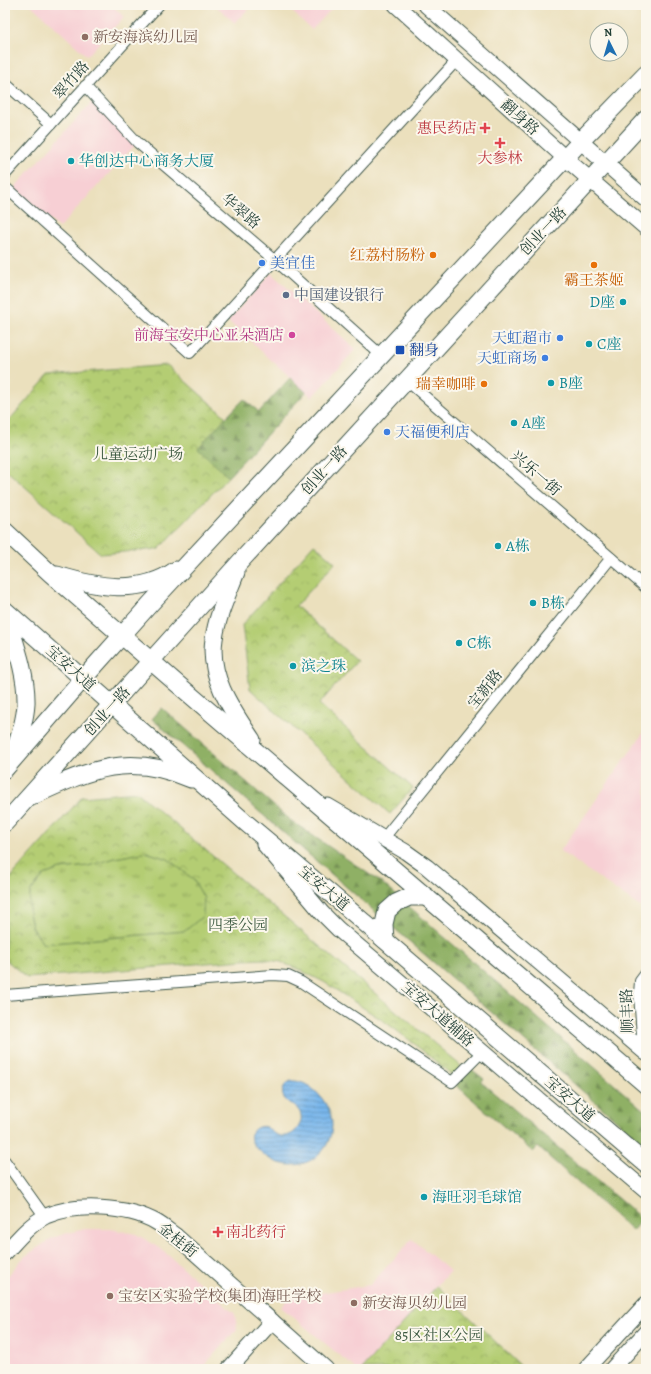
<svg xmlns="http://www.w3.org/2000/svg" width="651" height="1374" viewBox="0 0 651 1374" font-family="Alegreya,'Noto Serif SC',serif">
<defs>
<pattern id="grass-tufts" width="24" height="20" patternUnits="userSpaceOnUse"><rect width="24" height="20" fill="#b4cd73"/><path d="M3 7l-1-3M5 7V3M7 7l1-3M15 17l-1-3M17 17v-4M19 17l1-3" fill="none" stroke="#92a85f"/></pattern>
<pattern id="forest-firs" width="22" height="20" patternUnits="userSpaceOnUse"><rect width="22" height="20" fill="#8fb065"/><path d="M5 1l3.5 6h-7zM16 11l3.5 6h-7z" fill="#749054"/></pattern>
<pattern id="park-crowns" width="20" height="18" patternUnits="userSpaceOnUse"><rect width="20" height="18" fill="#b4cd73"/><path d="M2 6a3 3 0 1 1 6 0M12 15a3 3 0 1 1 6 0" fill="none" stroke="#92a85f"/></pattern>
<pattern id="water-rules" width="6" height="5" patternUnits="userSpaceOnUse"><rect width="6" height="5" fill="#78b6eb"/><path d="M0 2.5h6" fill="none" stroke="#6295bf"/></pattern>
</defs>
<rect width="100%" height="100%" fill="#fbf7ec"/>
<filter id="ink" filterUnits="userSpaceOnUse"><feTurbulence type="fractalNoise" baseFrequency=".025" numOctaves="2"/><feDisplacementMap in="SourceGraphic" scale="8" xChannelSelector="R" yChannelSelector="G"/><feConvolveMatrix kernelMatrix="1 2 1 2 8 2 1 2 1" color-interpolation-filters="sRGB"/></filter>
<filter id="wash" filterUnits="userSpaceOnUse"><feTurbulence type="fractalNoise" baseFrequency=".012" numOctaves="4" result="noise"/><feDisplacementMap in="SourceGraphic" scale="16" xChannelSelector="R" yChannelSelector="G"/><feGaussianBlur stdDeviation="0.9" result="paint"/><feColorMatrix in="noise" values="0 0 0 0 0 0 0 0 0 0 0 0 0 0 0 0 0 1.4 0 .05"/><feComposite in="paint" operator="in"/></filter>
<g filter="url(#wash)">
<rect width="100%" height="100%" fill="#ebe0bd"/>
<g fill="#f7cfd4">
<path d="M31,5H112L124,17L87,56Z"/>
<path d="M215,5H252L235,23Z"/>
<path d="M285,5H335L312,30Z"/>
<path d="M92,102L137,143L59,228L14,188Z"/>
<path d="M271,273L356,349L312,397L228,321Z"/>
<path d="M646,729V911L560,851Z"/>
<path d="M85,1229H111L136,1234L160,1248L235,1314L237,1329L201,1369H5V1279L24,1257L52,1238L64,1234Z"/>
<path d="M412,1239L450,1271L362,1369H356L281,1307L289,1298L370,1285Z"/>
</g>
<path fill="url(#grass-tufts)" stroke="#6a8554" d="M146,852L168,859L193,879L204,898L203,916L185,931L43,944L32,927L29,913L30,892L44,875L60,869L88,866L115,858Z"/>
<g fill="url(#forest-firs)" stroke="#57764c">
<path d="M290,378L306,392L228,477L197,448L244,399L259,412Z"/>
<path d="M162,708L290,820L382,883L646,1112V1146L152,719Z"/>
<path d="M471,1069L484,1079L481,1082L642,1219L632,1231L538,1147L533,1152L456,1085Z"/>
</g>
<g fill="url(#park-crowns)" stroke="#6a8554" fill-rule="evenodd">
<path d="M167,365L226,417L198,448L228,477L159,549L101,554L5,469V425L49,375Z"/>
<path d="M314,544L335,563L296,606L357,661L319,704L413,788L390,814L250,689L242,625Z"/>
<path d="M137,792L461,1066L453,1076L412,1042L388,1024L324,982L302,971L281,962L263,959L243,960L27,978L5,959V884L82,797ZM146,852L168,859L193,879L204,898L203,916L185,931L43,944L32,927L29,913L30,892L44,875L60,869L88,866L115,858Z"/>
<path d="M437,1286L524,1369H362Z"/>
</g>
<path fill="url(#water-rules)" stroke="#4c7a90" d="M291,1081C311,1079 333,1106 332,1126C330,1162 290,1177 263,1154C259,1150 253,1146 251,1140C248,1132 258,1124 266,1127C270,1129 272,1133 275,1134C283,1138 292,1136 297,1129C300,1125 302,1120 301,1115C298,1105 289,1105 284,1098C280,1091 284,1084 291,1081Z"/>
</g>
<g filter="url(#ink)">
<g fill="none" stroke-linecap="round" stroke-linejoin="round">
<defs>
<g id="street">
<path d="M5,83L51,124"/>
<path d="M85,86L138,143L275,260L381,355"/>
<path d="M5,175L159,5"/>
<path d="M5,187L190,353L457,60"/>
<path d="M406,380L646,588"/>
<path d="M383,839L611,558"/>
<path d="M5,995L273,975L288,976L301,982L452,1082L482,1052"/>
<path d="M643,1050L639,994L640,981L646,973"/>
<path d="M5,1161L45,1217"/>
</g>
<g id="secondary">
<path d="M396,5L565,158L646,228"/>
<path d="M426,5L646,199"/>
<path d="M328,806L406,852L427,867L646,1053"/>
<path d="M264,844L322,913L338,929L646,1191"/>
<path d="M5,1253C17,1240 30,1224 46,1216C75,1203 128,1206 156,1222C163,1226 169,1231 176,1236L326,1369"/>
<path d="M229,1369L272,1321"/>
<path d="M586,1369L646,1304"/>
<path d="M612,1369L646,1332"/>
</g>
<g id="primary">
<path d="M5,531L50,573L174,681L646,1085"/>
<path d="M236,572C228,593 217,616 214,639C208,677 232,710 252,740"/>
<path d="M57,575C97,587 139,596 176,570"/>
<path d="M5,610L245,822L331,894L646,1164"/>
<path d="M5,611C14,641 27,673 26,704C25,721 19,739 13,755"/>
<path d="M5,769L83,679L151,603L581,141L646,74"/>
<path d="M35,795C91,769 130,752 191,779"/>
<path d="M5,823L239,563L646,119"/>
<path d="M385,940L384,924L387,911L396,903L409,897H427"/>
</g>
</defs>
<use href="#street" stroke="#3e5549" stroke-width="12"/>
<use href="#secondary" stroke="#3e5549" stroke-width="17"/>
<use href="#primary" stroke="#3e5549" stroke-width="19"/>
<use href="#street" stroke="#fff" stroke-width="10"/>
<use href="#secondary" stroke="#fff" stroke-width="15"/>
<use href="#primary" stroke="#fff" stroke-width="17"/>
</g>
</g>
<g fill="#8d6e63" stroke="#fbf7ec" stroke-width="1.5">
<circle cx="85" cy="37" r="4"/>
<circle cx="110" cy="1296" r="4"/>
<circle cx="354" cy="1303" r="4"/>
</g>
<g fill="#e0444e" stroke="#fbf7ec" stroke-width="1.5">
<path d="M483 122h4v4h4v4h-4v4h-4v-4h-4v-4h4z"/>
<path d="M498 137h4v4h4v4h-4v4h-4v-4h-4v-4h4z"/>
<path d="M216 1226h4v4h4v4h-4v4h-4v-4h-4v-4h4z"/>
</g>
<g fill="#0f9aa8" stroke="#fbf7ec" stroke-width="1.5">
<circle cx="71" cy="161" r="4"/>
<circle cx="623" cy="302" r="4"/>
<circle cx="589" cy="344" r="4"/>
<circle cx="551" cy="383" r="4"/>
<circle cx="514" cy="423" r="4"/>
<circle cx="498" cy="546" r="4"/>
<circle cx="533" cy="603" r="4"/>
<circle cx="459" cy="643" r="4"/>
<circle cx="293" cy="666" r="4"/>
<circle cx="424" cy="1197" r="4"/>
</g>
<g fill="#e8710a" stroke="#fbf7ec" stroke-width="1.5">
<circle cx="433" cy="255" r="4"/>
<circle cx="594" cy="265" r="4"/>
<circle cx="484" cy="384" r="4"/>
</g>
<g fill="#3f7fe0" stroke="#fbf7ec" stroke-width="1.5">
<circle cx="262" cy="263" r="4"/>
<circle cx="560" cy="338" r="4"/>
<circle cx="545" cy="358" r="4"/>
<circle cx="387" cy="432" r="4"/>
</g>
<circle fill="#5c6f8a" stroke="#fbf7ec" stroke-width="1.5" cx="286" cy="295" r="4"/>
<circle fill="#d1479c" stroke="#fbf7ec" stroke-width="1.5" cx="292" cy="335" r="4"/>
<rect fill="#1a4fb4" stroke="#fbf7ec" stroke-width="1.5" x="395" y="345" width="10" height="10" rx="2"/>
<g text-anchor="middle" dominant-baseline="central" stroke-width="4" stroke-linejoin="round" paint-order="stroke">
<g font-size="15" fill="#785e54" stroke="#fbf7ec" text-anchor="start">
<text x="93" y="37">新安海滨幼儿园</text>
<text x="118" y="1296">宝安区实验学校(集团)海旺学校</text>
<text x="362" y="1303">新安海贝幼儿园</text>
</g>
<g font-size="15" fill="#1f3d34" stroke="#fbf7ec">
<text transform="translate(71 80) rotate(-48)">翠竹路</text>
<text transform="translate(520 117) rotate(42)">翻身路</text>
<text transform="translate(241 211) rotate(40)">华翠路</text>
<text transform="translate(543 231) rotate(-47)">创业一路</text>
<text transform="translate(324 470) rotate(-48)">创业一路</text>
<text transform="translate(536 473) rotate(41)">兴乐一街</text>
<text transform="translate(71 668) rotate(42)">宝安大道</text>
<text transform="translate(485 689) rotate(-51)">宝新路</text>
<text transform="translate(107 711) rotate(-48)">创业一路</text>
<text transform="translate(324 888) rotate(40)">宝安大道</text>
<text transform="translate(627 1011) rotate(-92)">顺丰路</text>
<text transform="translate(438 1014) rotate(41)">宝安大道辅路</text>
<text transform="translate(570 1099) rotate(41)">宝安大道</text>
<text transform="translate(178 1240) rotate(39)">金桂街</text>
</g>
<g font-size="15" fill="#be3a42" stroke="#fbf7ec" text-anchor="end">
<text x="477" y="128">惠民药店</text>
<text x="500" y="158" text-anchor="middle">大参林</text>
<text x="226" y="1232" text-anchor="start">南北药行</text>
</g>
<g font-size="15" fill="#0d838f" stroke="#fbf7ec" text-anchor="start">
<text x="79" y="161">华创达中心商务大厦</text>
<text x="615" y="302" text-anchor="end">D座</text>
<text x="597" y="344">C座</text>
<text x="559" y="383">B座</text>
<text x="522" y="423">A座</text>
<text x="506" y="546">A栋</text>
<text x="541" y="603">B栋</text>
<text x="467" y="643">C栋</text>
<text x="301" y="666">滨之珠</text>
<text x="432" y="1197">海旺羽毛球馆</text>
</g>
<g font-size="15" fill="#c56008" stroke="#fbf7ec" text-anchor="end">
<text x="425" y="255">红荔村肠粉</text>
<text x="594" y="280" text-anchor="middle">霸王茶姬</text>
<text x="476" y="384">瑞幸咖啡</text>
</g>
<g font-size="15" fill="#366cbe" stroke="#fbf7ec" text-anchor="start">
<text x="270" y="263">美宜佳</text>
<text x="552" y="338" text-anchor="end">天虹超市</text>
<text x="537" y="358" text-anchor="end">天虹商场</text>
<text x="395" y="432">天福便利店</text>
</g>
<g font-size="15" fill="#4e5e75" stroke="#fbf7ec" text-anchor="start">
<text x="294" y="295">中国建设银行</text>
</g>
<g font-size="15" fill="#b23c85" stroke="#fbf7ec" text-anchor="end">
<text x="284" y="335">前海宝安中心亚朵酒店</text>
</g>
<g font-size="15" fill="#164399" stroke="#fbf7ec" text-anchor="start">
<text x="409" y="350">翻身</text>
</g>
<g font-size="15" fill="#3d5a41" stroke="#fbf7ec">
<text x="138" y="454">儿童运动广场</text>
<text x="238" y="925">四季公园</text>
<text x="439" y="1335">85区社区公园</text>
</g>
</g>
<rect width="651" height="1374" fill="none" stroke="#fbf7ec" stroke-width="20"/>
<g transform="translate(609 42) rotate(355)"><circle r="19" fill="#fbf7ec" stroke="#a3ada2"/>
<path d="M0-3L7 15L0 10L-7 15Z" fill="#1f6fb2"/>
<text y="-6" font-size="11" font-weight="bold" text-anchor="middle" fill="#1f3d34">N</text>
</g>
</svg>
